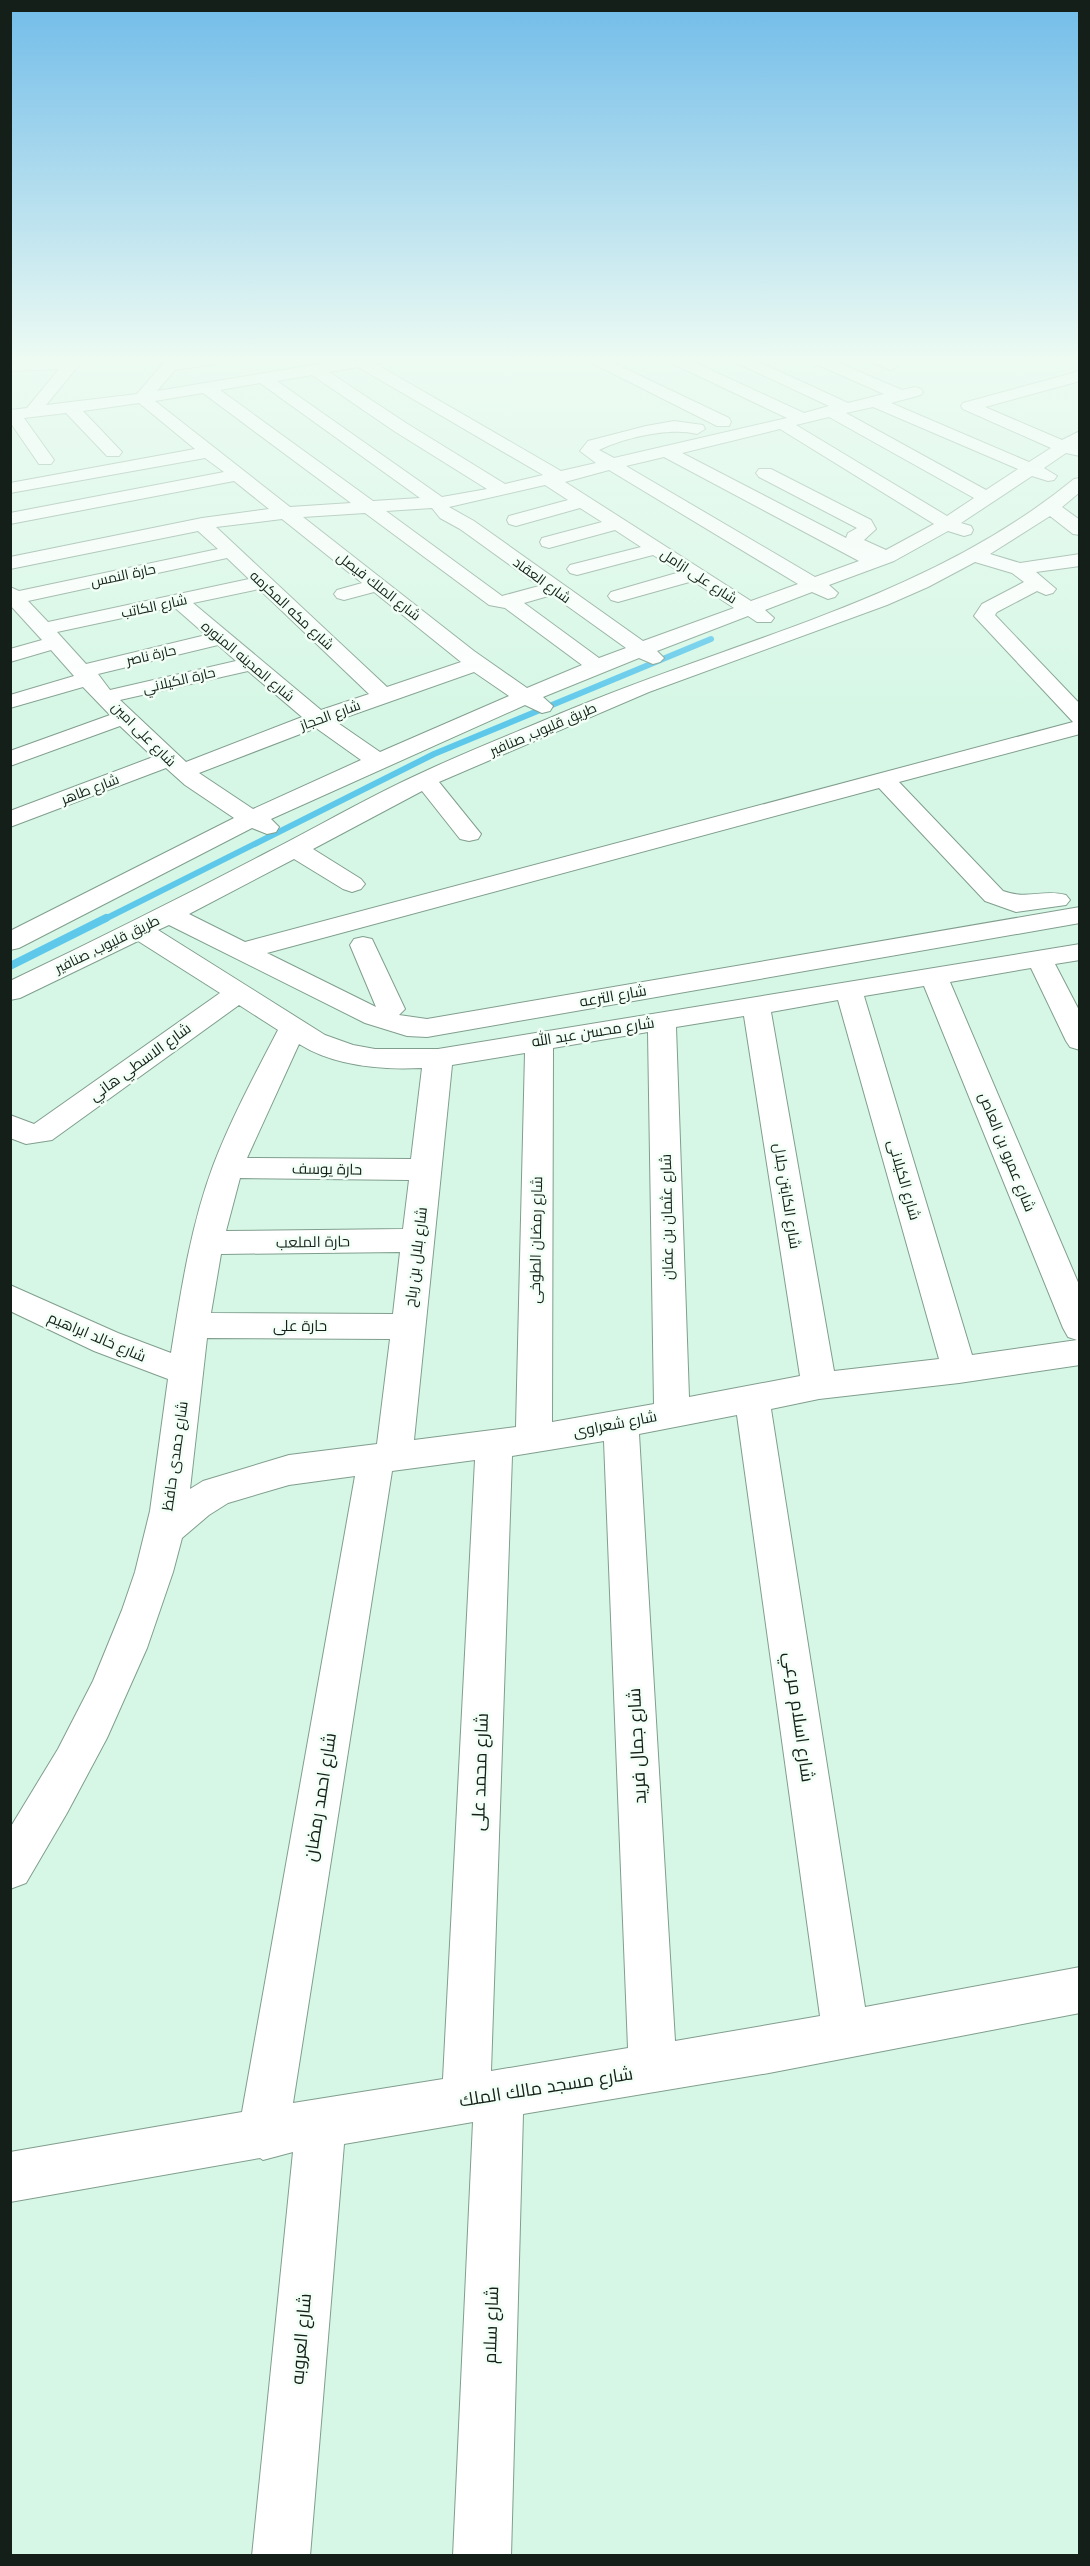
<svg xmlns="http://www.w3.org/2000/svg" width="1090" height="2566" viewBox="0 0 1090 2566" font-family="'DM Sans',Cairo,sans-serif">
<rect width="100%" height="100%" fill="#d6f7e5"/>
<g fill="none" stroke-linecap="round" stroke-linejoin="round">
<path stroke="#5ec8eb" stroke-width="6" d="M103,920L434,754L711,639"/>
<path stroke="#5ec8eb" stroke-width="8" d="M10,966L106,918"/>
<defs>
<g id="minor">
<path d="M84,359L46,405L137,394L167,359H222L214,364L175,370L157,391L349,359H387L384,362L376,364L561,471L596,463L580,451L588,441L646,426L674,421L703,425L705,429L697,434C670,427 624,438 599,450L614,458L787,418L669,362L666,359H687L804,413L829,406L735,362L732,359H753L848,403L884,394L811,362L808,359H830L902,390L915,387L921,389L923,392L921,395L891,403L1029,462L1051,448L963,409L961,406L963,403L1080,371V381L985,407L1062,440L1080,431V444L1077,445L1080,446V456L1066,453L1044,468L1057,476L1054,480L1048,481L1032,476L961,523L971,526L973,530L971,534L964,536L948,531L894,561L829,585L838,593L835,597L828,599L812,592L765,610L774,618L771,622H757L748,616L657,651L664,658L660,662L653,664L639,658L543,697L553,706L550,711L542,713L525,705L271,819L279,827L276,832L267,834L252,828L19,948L10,950V931L234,818L185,785L166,768L10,827V811L153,757L120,726L10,766V751L110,715L83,687L10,708V695L74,676L51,650L10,662V649L42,640L10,605V587L19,591L218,549L198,531L10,569V557L202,518L269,509L234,481L10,524V513L224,472L205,458L10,493V483L195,449L139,403L83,411L122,452L119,456H107L66,413L24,418L54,460L51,464H39L10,422V410L27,408L59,369L10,371V361ZM358,367L543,475L505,484L406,423L329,372ZM312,375L394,431L487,489L442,497L277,381ZM260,383L420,498L373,501L220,390ZM203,393L351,503L290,507L155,401ZM873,407L1018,469L986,490L846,413ZM829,417L974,498L947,516L796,425ZM780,429L934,524L886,550L864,540L876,529L871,520L771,469H759L756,473L759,477L857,528L848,533L846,538L682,453ZM664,457L859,561L815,577L626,466ZM609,470L798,584L751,601L565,482ZM545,485L568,500L509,516L507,520L509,524L516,526L580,508L602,522L542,538L540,542L542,546L549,548L615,530L641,547L570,565L567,569L570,573L577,575L653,555L680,572L611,592L608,596L611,600L618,602L693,581L734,608L643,641L474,521L449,507ZM432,508L440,518L460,529L539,586L502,596L386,511ZM365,513L489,605L505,608L582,665L527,688L474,651L303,517ZM282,519L362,583L337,590L334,594L337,598L344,600L374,592L461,662L387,687L216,527ZM227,558L249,579L48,622L28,601ZM259,589L369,694L321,710L193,603ZM552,595L626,648L599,658L524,603ZM174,607L206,635L86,664L57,632ZM218,645L236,661L110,690L98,674ZM248,671L302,717L186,762L120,700ZM474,672L509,696L380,752L335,721ZM316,728L361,760L253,809L199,773Z"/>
<path d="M584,359H605L729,418L731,422L729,426H717Z"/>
<path d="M869,359H891L899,365L891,370L872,362Z"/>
<path d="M1080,478V492L1062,507L1080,520V535L1073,534L1050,516L990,554L1020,563L1080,554V566L1036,572L1056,589L1053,593L1046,595L1037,591L997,612L995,615L1080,704V734L899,782L1003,891C1028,900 1043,889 1066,895L1070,900L1066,905L1016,912L985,901L879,788L267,953L376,1007L350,945L354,939L363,937L372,939L405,1009L399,1015L427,1019L1080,907V923L427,1037L407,1036L365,1023L169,925L158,930L325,1035L353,1045L375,1049H438L1080,944V960L1055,964L1080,1012V1050L1070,1047L1066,1041L1031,968L950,982L1080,1287V1365L959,1383L819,1399L771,1409L865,2007L1080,1967V2013L769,2073L523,2114L511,2556H453L473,2122L344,2144L310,2556H252L293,2152L263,2160L260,2158L10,2202V2152L242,2112L355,1476L289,1485L228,1503L209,1515L182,1538L173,1572L147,1648L107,1738L67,1813L26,1883L10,1889V1828L58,1749L93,1681L122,1610L135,1572L150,1511L168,1379L94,1351L10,1311V1285L118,1333L171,1353C181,1290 191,1225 213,1166C231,1119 255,1074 278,1030L239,1005L52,1140L26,1144L10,1138V1115L34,1124L220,993L138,941L20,998L10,1000V981C98,939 184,896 270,851C319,826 367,798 417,775C465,752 515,733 564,712C736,639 927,600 1074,479ZM975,562L1012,573L1024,582L982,604L974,616L1073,722L245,942L189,914L294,859L343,889L352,892L361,889L365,884L361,879L313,849L422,791L460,839L469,841L478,839L481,834L439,782L649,692L887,605L928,587ZM924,986L1063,1328L1068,1337L1077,1340L972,1355L864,996ZM838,1000L939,1359L834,1371L771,1012ZM744,1016L800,1376L689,1397L676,1027ZM648,1032L654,1404L552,1422L553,1048ZM299,1044C334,1066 382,1070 422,1068L411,1159L247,1158ZM525,1053L516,1427L414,1440L452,1065ZM240,1178L409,1180L403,1229L226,1231ZM400,1252L393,1314L211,1313L221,1254ZM207,1338L390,1339L377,1444L289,1455L203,1481L190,1489ZM737,1415L820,2016L675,2041L639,1434ZM604,1441L628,2048L491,2071L512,1456ZM475,1460L443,2079L293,2103L392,1471Z"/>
</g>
</defs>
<use href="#minor" stroke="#809e8e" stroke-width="2"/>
<use href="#minor" fill="#fff" fill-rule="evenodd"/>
</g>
<linearGradient id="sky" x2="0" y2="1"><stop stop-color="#71bce9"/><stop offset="0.5" stop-color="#edfbf3"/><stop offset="1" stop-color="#edfbf3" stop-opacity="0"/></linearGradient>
<rect width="1090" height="718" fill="url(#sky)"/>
<g text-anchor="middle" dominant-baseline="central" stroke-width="5" stroke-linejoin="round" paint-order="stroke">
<g font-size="14" fill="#131f18" stroke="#f2fff7">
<text transform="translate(123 575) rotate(-12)">حارة النمس</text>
<text transform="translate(699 576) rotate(33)">شارع على ازامل</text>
<text transform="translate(542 580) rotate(36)">شارع العقاد</text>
<text transform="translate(379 586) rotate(38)">شارع الملك فيصل</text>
<text transform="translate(154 606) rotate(-12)">شارع الكاتب</text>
<text transform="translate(292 610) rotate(43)">شارع مكه المكرمه</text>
<text transform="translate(151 655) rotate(-13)">حارة ناصر</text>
<text transform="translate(248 661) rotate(40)">شارع المدينه المنوره</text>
<text transform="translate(179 680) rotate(-13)">حارة الكيلاني</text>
<text transform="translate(330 715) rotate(-20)">شارع الحجاز</text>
<text transform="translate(543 729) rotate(-23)">طريق قليوب, صنافير</text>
<text transform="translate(144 734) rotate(45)">شارع على امين</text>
<text transform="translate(90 789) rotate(-21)">شارع طاهر</text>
<text transform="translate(107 944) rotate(-26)">طريق قليوب, صنافير</text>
</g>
<g font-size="15" fill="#131f18" stroke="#f2fff7">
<text transform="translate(613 996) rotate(-10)">شارع الترعه</text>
<text transform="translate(593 1032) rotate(-9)">شارع محسن عبد الله</text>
<text transform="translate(140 1062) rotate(-36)">شارع الاسطي هاني</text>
<text transform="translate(1007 1152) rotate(68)">شارع عمرو بن العاص</text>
<text transform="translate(327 1169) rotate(1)">حارة يوسف</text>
<text transform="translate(904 1180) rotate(74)">شارع الكيلانى</text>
<text transform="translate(787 1196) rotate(81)">شارع الكابتن جلال</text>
<text transform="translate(667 1217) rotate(-91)">شارع عثمان بن عفان</text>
<text transform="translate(536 1240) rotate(-89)">شارع رمضان الطوخى</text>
<text transform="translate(313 1242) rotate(-1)">حارة الملعب</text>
<text transform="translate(416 1257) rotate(-83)">شارع بلال بن رباح</text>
<text x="300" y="1326">حارة على</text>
<text transform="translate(97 1337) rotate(23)">شارع خالد ابراهيم</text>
<text transform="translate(615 1424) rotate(-11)">شارع شعراوى</text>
<text transform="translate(175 1456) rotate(-82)">شارع حمدى حافظ</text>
</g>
<g font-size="18" fill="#131f18" stroke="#f2fff7">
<text transform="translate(799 1717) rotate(82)">شارع اسلام مرعي</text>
<text transform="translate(637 1746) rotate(-93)">شارع جمال فريد</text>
<text transform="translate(480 1772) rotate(-88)">شارع محمد على</text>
<text transform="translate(320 1797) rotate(-81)">شارع احمد رمضان</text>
<text transform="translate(546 2087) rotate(-9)">شارع مسجد مالك الملك</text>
<text transform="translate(491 2325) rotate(-88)">شارع سلام</text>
<text transform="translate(301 2339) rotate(-85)">شارع العروبه</text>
</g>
</g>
<rect width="1090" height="2566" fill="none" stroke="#131f18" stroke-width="24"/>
</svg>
